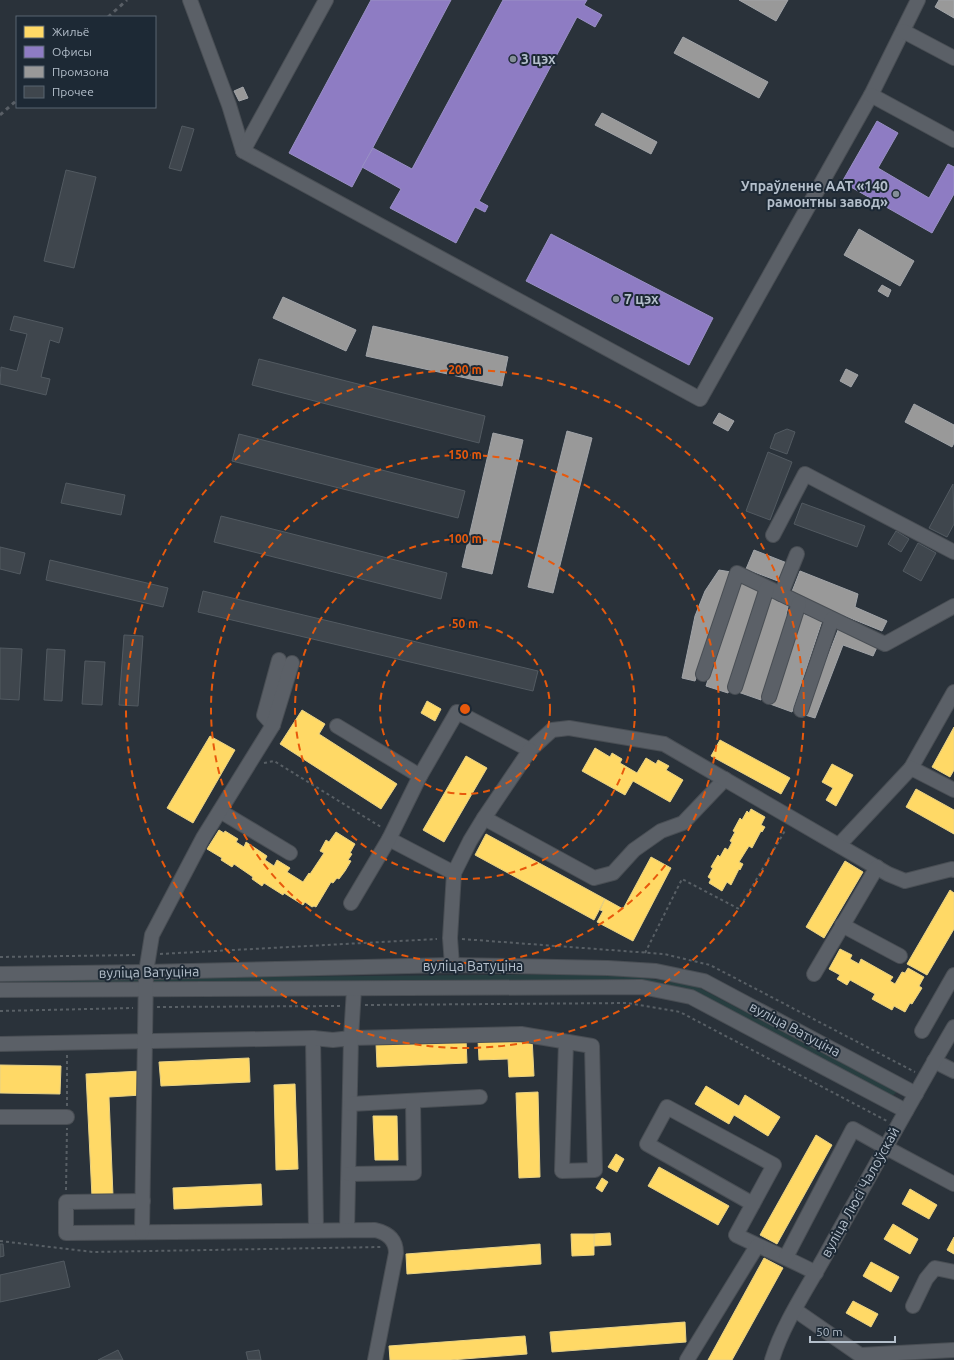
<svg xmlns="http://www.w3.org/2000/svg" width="954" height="1360" viewBox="0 0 954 1360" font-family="Ubuntu,sans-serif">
<rect width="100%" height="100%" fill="#2a323a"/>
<path fill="#273e40" d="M613,974L694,985L897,1092L892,1096L690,990L613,980L0,984V979Z"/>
<g fill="#ffd966" stroke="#e8d184">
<path d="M427,701L441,709L435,721L421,713Z"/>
<path d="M302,710L325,724L319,734L397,784L381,809L280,744Z"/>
<path d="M954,727V770L950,777L932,767Z"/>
<path d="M210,736L235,750L193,823L167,808Z"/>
<path d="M720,740L790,778L781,794L711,756Z"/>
<path d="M595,748L610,757L612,753L622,759L620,763L637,773L646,758L656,764L658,760L669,766L666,770L683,780L670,802L633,781L625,795L582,771Z"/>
<path d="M466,756L487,768L444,842L423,830Z"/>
<path d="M832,764L853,775L836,806L826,800L833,788L822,782Z"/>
<path d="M916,789L954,810V834L906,807Z"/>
<path d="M751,809L765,817L761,825L765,827L762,832L761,831L752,848L749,846L739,862L743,864L740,870L739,869L731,885L727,882L722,891L709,883L711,879L708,877L713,868L711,867L718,855L720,857L725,848L728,850L732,842L730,841L735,832L733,831L740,818L742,820L747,811L749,813Z"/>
<path d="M219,830L224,833L225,831L238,839L236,842L244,847L246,842L267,856L265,860L274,866L277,860L290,868L287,872L303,882L309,873L310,874L324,853L320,851L326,840L329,842L336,832L355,844L350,853L352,854L348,860L351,861L345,871L339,879L337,878L333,883L331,882L316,907L314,906L312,907L305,902L303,905L284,893L283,895L264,883L262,886L252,879L253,877L234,864L232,867L221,860L222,858L207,849Z"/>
<path d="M486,834L605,899L594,920L475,855Z"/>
<path d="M651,857L671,868L633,941L597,922L603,911L600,910L605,899L623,909Z"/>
<path d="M845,861L863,872L824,938L806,927Z"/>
<path d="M950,890L954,893V929L927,975L907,964Z"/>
<path d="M840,949L852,955L850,959L859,964L861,959L893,977L890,981L895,984L902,972L905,973L908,968L924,977L919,986L922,988L912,1004L910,1003L905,1012L894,1006L892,1010L872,999L875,994L850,980L847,985L837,979L840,975L829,969Z"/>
<path d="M532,1037L534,1076L509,1077L508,1059L479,1060L478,1040Z"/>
<path d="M466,1039L467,1063L377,1067L376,1043Z"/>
<path d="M249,1058L250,1082L161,1086L159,1062Z"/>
<path d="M0,1065L61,1066L60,1094L0,1093Z"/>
<path d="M141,1071L142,1095L109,1097L113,1196L92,1197L86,1074Z"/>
<path d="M295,1084L298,1169L276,1170L274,1085Z"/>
<path d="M706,1086L739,1106L745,1095L780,1117L768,1136L734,1115L729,1124L695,1104Z"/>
<path d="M538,1092L540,1177L519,1178L516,1093Z"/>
<path d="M373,1116H397L398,1160H375Z"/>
<path d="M816,1135L832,1145L777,1244L760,1235Z"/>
<path d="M616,1154L624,1159L617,1172L608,1167Z"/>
<path d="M659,1167L729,1206L718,1225L648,1186Z"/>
<path d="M602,1178L608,1182L602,1192L596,1188Z"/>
<path d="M261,1184L262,1205L174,1209L173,1188Z"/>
<path d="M910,1189L937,1205L929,1219L902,1204Z"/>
<path d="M893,1224L918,1239L910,1254L884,1239Z"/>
<path d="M610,1233L611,1245L594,1246V1234Z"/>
<path d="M571,1234H594V1255L572,1256Z"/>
<path d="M954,1237V1254L947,1250Z"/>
<path d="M540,1244L541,1264L407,1274L406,1254Z"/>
<path d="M764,1258L783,1268L732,1360H708Z"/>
<path d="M871,1262L899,1277L891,1292L863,1276Z"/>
<path d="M853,1301L878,1314L871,1327L846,1313Z"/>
<path d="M685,1322L686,1342L552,1352L550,1332Z"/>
<path d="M525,1336L527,1354L451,1360H390L389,1346Z"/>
</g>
<g fill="#8e7cc3" stroke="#9990c5">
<path d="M371,0H451L352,187L289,153Z"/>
<path d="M503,0H587L584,5L602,15L595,27L577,17L479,201L488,206L485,212L475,207L456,243L390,208L401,189L362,167L373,148L412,169Z"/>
<path d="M877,121L898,133L878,168L929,198L948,164L954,167V194L932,233L842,182Z"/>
<path d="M551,234L713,318L689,365L526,281Z"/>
</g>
<g fill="#999" stroke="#a1a4a8">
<path d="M739,0H788L776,21Z"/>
<path d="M939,0H954V18L935,7Z"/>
<path d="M683,37L768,82L759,98L674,53Z"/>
<path d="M243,87L248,98L239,101L234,91Z"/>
<path d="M602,113L657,142L651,154L595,125Z"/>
<path d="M859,229L914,261L900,286L844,255Z"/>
<path d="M882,285L891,290L888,297L878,291Z"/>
<path d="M283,297L356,330L346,351L273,318Z"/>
<path d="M373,326L508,357L502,386L366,356Z"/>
<path d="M846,369L858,375L851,387L840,381Z"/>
<path d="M914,404L954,425V443L952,447L905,422Z"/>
<path d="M719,413L734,421L728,431L713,423Z"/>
<path d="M567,431L592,438L553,593L528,587Z"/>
<path d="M493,433L523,440L492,574L462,567Z"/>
<path d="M754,550L787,563L778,581L746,569Z"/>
<path d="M719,570L731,572L695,681L682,678L695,616L705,591Z"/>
<path d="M800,571L858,594L855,607L887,621L882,631L791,594Z"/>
<path d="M739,581L761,588L749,623L728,693L706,686Z"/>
<path d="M770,597L789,603L786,615L790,616L761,700L738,692Z"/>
<path d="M800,613L822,621L792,712L770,704Z"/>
<path d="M838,630L878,645L873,656L843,645L815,718L805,715Z"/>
</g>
<g fill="#3f464d" stroke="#525a61">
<path d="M182,126L194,129L181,171L169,168Z"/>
<path d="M66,170L96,177L74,268L44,261Z"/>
<path d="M14,316L63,328L59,343L50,340L41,377L50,379L46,395L0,384L1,367L17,371L27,334L10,330Z"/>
<path d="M259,359L485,416L479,443L252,385Z"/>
<path d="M787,429L795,432L787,454L770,448L775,434Z"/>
<path d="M239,434L465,491L458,518L232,461Z"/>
<path d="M768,452L792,462L770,520L746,511Z"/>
<path d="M66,483L125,495L121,515L61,503Z"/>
<path d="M953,484L954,524L947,537L929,528Z"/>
<path d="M802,503L865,526L857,547L794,524Z"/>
<path d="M221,516L447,573L441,599L214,542Z"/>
<path d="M896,531L909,539L901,552L888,544Z"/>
<path d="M918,543L936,553L921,581L903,571Z"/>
<path d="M0,547L25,553L20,574L0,569Z"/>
<path d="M50,560L168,588L163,607L46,580Z"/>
<path d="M203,591L538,671L533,691L198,612Z"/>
<path d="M124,635L143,636L138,706L119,705Z"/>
<path d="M0,648L22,649L19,700L0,699Z"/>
<path d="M47,649L65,650L62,701L44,700Z"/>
<path d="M85,661L105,662L102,705L82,704Z"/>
<path d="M0,1244H3L4,1256L0,1257Z"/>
<path d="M64,1261L70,1287L0,1302V1275Z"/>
<path d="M118,1350L123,1360H98Z"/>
<path d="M259,1350L261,1360H248L246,1352Z"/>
</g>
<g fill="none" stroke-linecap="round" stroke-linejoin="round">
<defs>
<g id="minor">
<path d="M190,0L229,105L243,151L700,399L871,95L918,0"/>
<path d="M903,31L954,58"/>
<path d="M871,95L954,140"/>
<path d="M243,151L326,0"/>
<path d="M773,535L805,474L954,552"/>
<path d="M781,594L797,554"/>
<path d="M703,674L737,573L885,644L954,606"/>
<path d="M735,687L767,588"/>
<path d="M769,697L799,603"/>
<path d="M801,710L832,619"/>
<path d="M273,725L264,715L279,660"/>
<path d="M337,726L420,776"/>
<path d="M911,768L954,692"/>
<path d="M220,811L290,853"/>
<path d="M484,818L594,878L613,873L634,850L661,831L683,823L725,779"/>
<path d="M389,839L454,873"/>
<path d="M839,845L911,768L954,790"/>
<path d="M351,903L389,839L420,776L457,712L530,750L552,730L569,728L664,744L888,874L905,881L952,869L954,870"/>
<path d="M842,925L900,956"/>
<path d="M452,965L450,938L454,873L470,841L484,818L530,750"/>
<path d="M0,974L146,972L452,965L608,968L656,971L704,981L916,1094"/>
<path d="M814,974L877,867"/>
<path d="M354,989L351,1038L521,1034L592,1046L595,1170L562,1171L566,1042"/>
<path d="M0,990L642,987L691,997L906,1111"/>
<path d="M922,1031L954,975"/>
<path d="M313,1038L316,1230"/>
<path d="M0,1044L313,1038L333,1040L351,1038L347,1230"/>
<path d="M934,1061L954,1071"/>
<path d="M351,1104L480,1097"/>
<path d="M0,1117H67"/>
<path d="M349,1174L414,1173L413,1101"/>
<path d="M143,1201L66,1202V1233L375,1230C388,1233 396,1240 396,1253L375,1360"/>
<path d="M753,1204L647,1144L667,1107L774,1165L736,1235C762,1248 790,1259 816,1273"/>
<path d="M142,1232L146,972L152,935L203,838L273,725L292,663"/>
<path d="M786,1257L853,1129L885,1147L954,1184"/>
<path d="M913,1306L926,1279L935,1268L954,1272"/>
<path d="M795,1310L860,1355L954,1350"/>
<path d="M687,1360L757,1246"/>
<path d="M772,1360C783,1323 810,1284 829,1249C870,1175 911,1101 954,1027"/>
</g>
</defs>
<use href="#minor" stroke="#494e54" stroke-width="16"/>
<g stroke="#585f65" stroke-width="2" stroke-dasharray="3 3" stroke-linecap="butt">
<path d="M264,763L274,761L381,827"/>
<path d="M462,939L664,954L710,965L915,1072"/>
<path d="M645,953L682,879L739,909L786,829"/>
<path d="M160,954L437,939"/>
<path d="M0,957L136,955"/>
<path d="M365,1005L628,1003L680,1012L887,1121"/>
<path d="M157,1007L341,1006"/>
<path d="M0,1011L133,1008"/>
<path d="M67,1106V1054"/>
<path d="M66,1190L67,1128"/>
<path d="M0,1241L93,1252L381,1247"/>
</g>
<use href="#minor" stroke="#5b6067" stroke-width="14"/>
<g stroke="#595f66" stroke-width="3" stroke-dasharray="4 4" stroke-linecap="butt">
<path d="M108,17L127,0"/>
<path d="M0,115L17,100"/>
</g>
</g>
<g fill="none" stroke="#e8590c" stroke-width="2" stroke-dasharray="7 5">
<circle cx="465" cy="709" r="85"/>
<circle cx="465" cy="709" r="170"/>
<circle cx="465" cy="709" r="254"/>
<circle cx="465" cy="709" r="339"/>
</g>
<g fill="#848e98" stroke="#1d2935" stroke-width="1.5">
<circle cx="513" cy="59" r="4"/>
<circle cx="896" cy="194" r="4"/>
<circle cx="616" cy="299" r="4"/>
</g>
<g text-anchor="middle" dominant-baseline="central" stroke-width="4" stroke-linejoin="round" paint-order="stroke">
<g font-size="14" font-weight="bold" fill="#b4bfcb" stroke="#1d2935" text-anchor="start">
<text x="521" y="59">3 цэх</text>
<text x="888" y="186" text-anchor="end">Упраўленне ААТ «140<tspan x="888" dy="16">рамонтны завод»</tspan></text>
<text x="624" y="299">7 цэх</text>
</g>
<g font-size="14" fill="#b4bfcb" stroke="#1d2935">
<text x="473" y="966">вуліца Ватуціна</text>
<text transform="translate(149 972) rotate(-1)">вуліца Ватуціна</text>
<text transform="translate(795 1029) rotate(28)">вуліца Ватуціна</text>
<text transform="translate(860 1192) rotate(-61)">вуліца Люсі Чалоўскай</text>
</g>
</g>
<circle cx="465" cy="709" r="6" fill="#e8590c" stroke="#1d2935" stroke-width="2"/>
<g font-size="12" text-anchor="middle" font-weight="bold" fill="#e8590c" stroke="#1d2935" stroke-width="4" stroke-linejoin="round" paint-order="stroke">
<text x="465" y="374">200 m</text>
<text x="465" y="459">150 m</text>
<text x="465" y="543">100 m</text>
<text x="465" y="628">50 m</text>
</g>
<rect x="16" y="16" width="140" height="92" fill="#1d2935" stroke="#596571"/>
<rect x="24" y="26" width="20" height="12" fill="#ffd966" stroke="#596571"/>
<text x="52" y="36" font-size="12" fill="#b4bfcb">Жильё</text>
<rect x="24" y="46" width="20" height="12" fill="#8e7cc3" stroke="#596571"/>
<text x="52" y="56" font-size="12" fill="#b4bfcb">Офисы</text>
<rect x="24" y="66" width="20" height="12" fill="#999999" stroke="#596571"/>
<text x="52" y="76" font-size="12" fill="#b4bfcb">Промзона</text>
<rect x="24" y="86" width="20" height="12" fill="#3f464d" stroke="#596571"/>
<text x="52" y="96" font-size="12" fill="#b4bfcb">Прочее</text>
<path d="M810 1336v6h85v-6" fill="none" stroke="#b4bfcb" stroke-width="2"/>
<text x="816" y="1336" font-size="12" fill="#b4bfcb" stroke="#1d2935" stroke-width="3" paint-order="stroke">50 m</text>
</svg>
